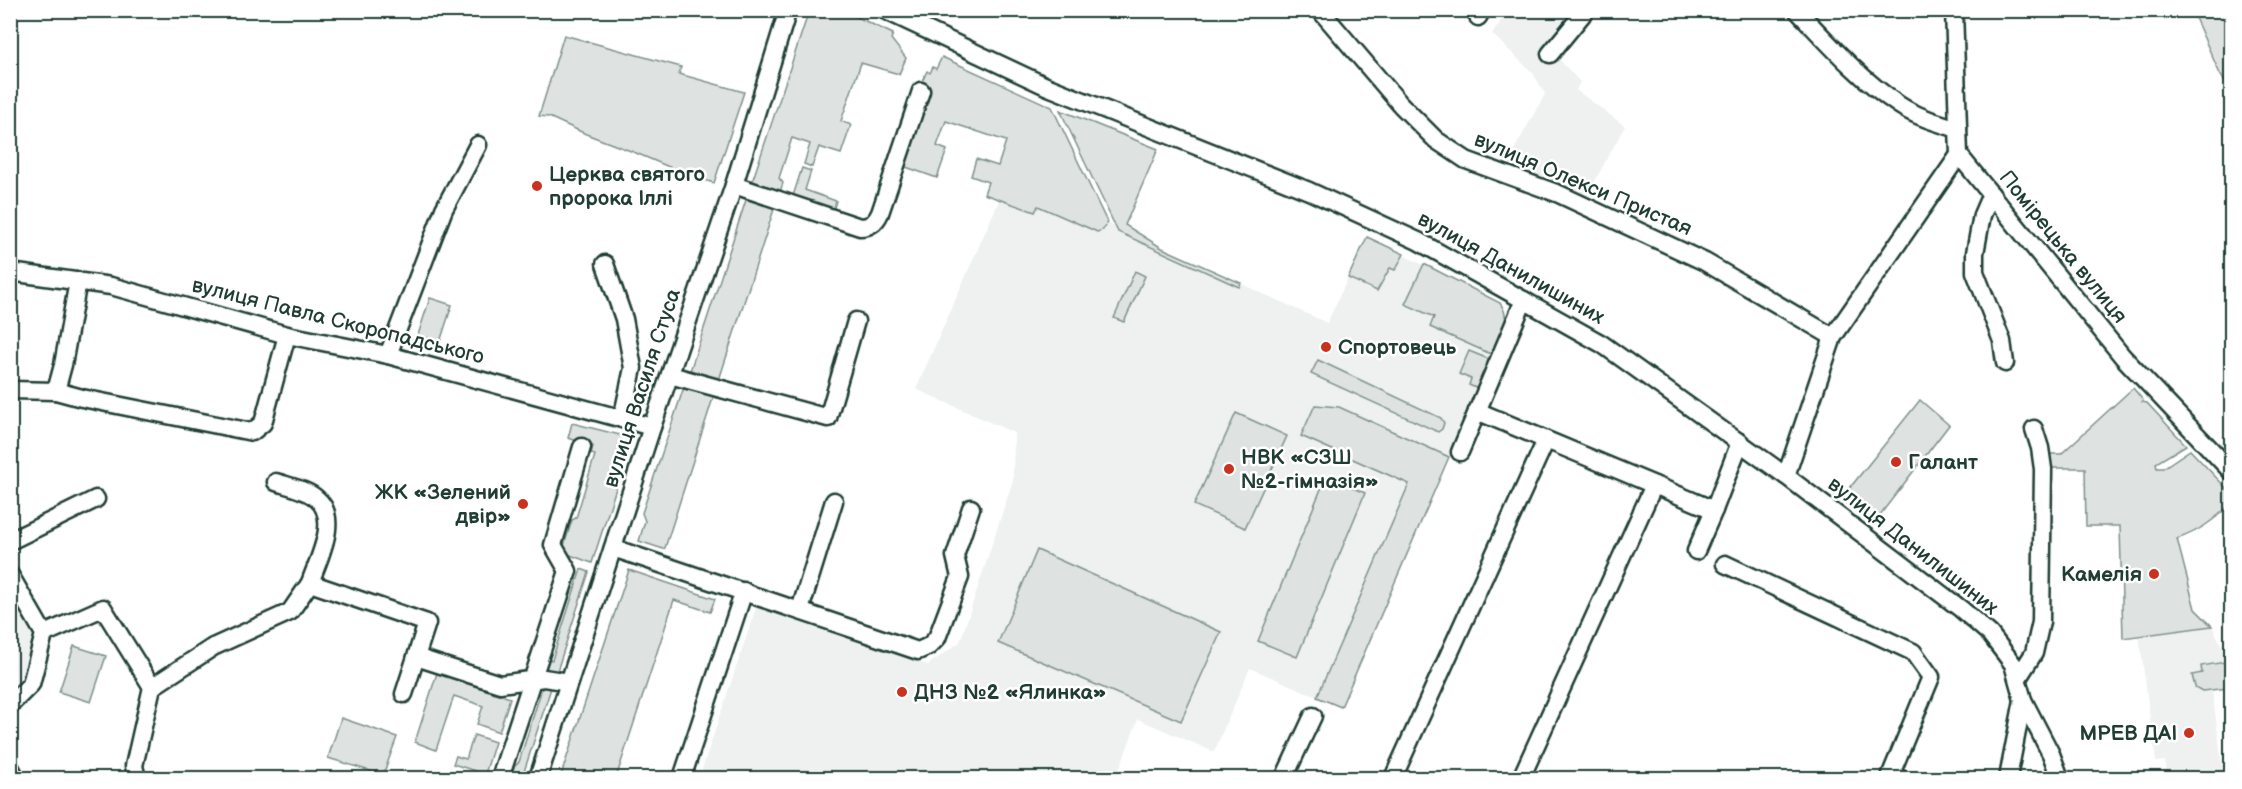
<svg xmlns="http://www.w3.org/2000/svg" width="2242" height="789" viewBox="0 0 2242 789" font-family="'Balsamiq Sans',sans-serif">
<rect width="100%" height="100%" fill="#fff"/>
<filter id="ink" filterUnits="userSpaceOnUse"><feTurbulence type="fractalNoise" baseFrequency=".0167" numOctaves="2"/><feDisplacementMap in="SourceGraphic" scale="12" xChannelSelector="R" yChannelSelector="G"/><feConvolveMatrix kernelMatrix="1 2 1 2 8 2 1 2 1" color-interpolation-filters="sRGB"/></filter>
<g filter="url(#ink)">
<g fill="#eef1f0">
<path d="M1508,11H1549L1576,30L1555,55L1580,82L1576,90L1625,126L1586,197L1505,166L1545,94L1533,73L1492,34Z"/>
<path d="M1009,178L1327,323L1367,237L1498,302L1504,309L1506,318L1505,327L1341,707L1250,668L1214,752L1138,719L1116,778H699L757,605L928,665L960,642L1013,480L1014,433L916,389Z"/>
<path d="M10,596L33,636L24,679L10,693Z"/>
<path d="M2212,626L2222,646L2228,688L2212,690L2224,778H2168L2165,761L2156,762L2139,636Z"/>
</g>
<g fill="#dee3e2" stroke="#7e908b" stroke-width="1.5">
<path d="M809,11H844L893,34L891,39L906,58L899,74L861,63L841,121L851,125L841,154L819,147L812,167L804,164L810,144L792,138L779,178L783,183L780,192L753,184L752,182Z"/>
<path d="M2192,11H2231V92L2220,74Z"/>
<path d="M564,35L681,67L679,74L744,92L714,183L688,175L636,153L586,134L549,117L539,116Z"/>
<path d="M942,57L1052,107L1107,222L1103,230L1097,232L1093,230L1038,206L1035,212L984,194L988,182L971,176L976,159L998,166L1006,141L946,121L937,146L947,150L937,178L903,166L921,84L927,71L930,73L933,67L936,69Z"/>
<path d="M1060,110L1158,149L1125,225L1162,248L1241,283L1239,287L1118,232Z"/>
<path d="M802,168L811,171L805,190L836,201L833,211L793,196Z"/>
<path d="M747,197L775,206L719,380L690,371Z"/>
<path d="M1367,237L1404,254L1395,270L1390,268L1377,291L1348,278Z"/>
<path d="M1424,264L1500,303C1513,320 1500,338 1493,355L1430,327L1434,317L1405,304Z"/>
<path d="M1135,271L1145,276L1124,322L1114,318Z"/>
<path d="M430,298L452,305L440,342L418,335Z"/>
<path d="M1469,351L1491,360L1478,389L1469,385L1471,379L1459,374Z"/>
<path d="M1318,360L1441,418L1444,423L1442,429L1438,432L1311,374Z"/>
<path d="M684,387L714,395L665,548L663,549L639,541L645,521L642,513Z"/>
<path d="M2133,388L2143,400L2142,402L2147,403L2186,445L2156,463L2157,468H2163L2190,450L2231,493V504C2214,520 2200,531 2177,539L2195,609L2212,626L2123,638L2120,526H2086L2085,468H2049L2048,454H2061Z"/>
<path d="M1920,400L1949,425L1873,524L1841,499Z"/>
<path d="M1315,405L1339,407L1449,457L1341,707L1317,697L1409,484L1301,436Z"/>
<path d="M1236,413L1287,436L1245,528L1194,505Z"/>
<path d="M572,423L632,438L592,563L562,552L572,520L576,518L595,455L591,454L593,446L568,438Z"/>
<path d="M1326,477L1365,493L1297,657L1258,641Z"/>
<path d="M1037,550L1221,632L1181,721L998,643Z"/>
<path d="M581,569L589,572L556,674L544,670L547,659L552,660Z"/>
<path d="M629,570L715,599L710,612L674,600L616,778H560Z"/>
<path d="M74,646L106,656L91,702L59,692Z"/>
<path d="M2225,662L2228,688L2202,691L2195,687L2192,675L2202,673L2201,666Z"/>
<path d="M437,673L510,698L499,732L477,724L483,706L454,696L436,750L415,742Z"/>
<path d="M543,685L551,688L522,778H508L510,771L519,762Z"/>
<path d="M341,718L397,737L383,775L328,758Z"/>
<path d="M474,735L495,742L485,774L453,764L456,756L466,759Z"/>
</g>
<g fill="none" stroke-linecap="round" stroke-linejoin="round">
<defs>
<g id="minor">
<path d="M884,10L1046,86L1309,191L1418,241L1602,344L1786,476L1961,609L1990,634L2013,664L2023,700L2051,754L2060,778"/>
<path d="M1320,10L1401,105L1436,140L1466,160L1559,194L1705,262L1833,337"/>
<path d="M1797,10C1828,43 1861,80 1899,105C1917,117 1938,123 1958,129"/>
<path d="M1954,10L1959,155L2123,357L2232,472"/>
<path d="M1478,17L1482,10"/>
<path d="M1550,54L1586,10"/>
<path d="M734,185L860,227C871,227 876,222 880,213L921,91"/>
<path d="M1991,194L1982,215L1975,253V272L2002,341L2005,363"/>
<path d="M605,264L624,319L633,368L622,419"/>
<path d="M10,272L111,286L287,335L388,355L652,427"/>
<path d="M78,281L63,365L56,391L82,398L252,432L263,423L287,335"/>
<path d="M388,355L444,209L478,145"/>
<path d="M670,375L828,418L856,321"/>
<path d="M10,390L56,391"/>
<path d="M1477,411L1714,510"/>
<path d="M1460,452L1524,300"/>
<path d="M1786,476L1833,337L1959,155"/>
<path d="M276,482C288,486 307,490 316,498C341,518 318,559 310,583"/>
<path d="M10,541L96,499"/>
<path d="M613,548L918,651L929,646L937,638L960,577L955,556L971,508"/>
<path d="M1696,551L1714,510L1740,442"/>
<path d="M1725,564L1913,652L1931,677L1891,774L1899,778"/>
<path d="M10,575L44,634L31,684L10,705"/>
<path d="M800,610L834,501"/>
<path d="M44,634L103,608L152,687"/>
<path d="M416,657L500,684L544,678L569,682"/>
<path d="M2018,678L2034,653L2041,622L2043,469L2040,448L2034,429"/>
<path d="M10,767L16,778"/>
<path d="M137,778L134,766L152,687L213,647L290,612L310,583L427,623L404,694"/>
<path d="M500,778L568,571L553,545L582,447"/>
<path d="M538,778L652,427L734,185L788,10"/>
<path d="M682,778L744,591"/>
<path d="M1284,778L1313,716"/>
<path d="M1393,778L1546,440"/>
<path d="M1521,778L1654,485"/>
<path d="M2008,778L2023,700"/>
</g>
</defs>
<use href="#minor" stroke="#1f3d34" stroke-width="21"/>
<use href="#minor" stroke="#fff" stroke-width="16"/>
</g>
</g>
<g fill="#c8321e" stroke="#fff" stroke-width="2">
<circle cx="537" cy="186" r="6"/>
<circle cx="1326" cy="347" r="6"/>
<circle cx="1896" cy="462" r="6"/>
<circle cx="1229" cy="469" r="6"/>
<circle cx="523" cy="504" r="6"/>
<circle cx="2154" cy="574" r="6"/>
<circle cx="902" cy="692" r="6"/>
<circle cx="2189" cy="733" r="6"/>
</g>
<g text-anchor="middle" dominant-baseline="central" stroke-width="5" stroke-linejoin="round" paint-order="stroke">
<g font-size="21" font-weight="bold" fill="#1f3d34" stroke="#fff" text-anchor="start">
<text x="549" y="174">Церква святого<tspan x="549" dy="24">пророка Іллі</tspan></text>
<text x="1338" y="347">Спортовець</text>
<text x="1241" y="457">НВК «СЗШ<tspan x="1241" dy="24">№2-гімназія»</tspan></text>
<text x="1908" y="462">Галант</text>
<text x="511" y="492" text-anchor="end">ЖК «Зелений<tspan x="511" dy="24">двір»</tspan></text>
<text x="2142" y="574" text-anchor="end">Камелія</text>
<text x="914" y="692">ДНЗ №2 «Ялинка»</text>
<text x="2177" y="733" text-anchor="end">МРЕВ ДАІ</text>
</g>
<g font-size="21" fill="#1f3d34" stroke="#fff">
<text transform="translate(1583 184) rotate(23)">вулиця Олекси Пристая</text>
<text transform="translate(2063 247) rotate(51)">Помірецька вулиця</text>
<text transform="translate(1511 268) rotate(29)">вулиця Данилишиних</text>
<text transform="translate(338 321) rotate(14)">вулиця Павла Скоропадського</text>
<text transform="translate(642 388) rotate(-72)">вулиця Василя Стуса</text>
<text transform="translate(1913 546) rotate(38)">вулиця Данилишиних</text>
</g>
</g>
<rect width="2242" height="789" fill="none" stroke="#fff" stroke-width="36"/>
<rect x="18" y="18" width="2206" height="753" fill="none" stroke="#1f3d34" stroke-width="2" filter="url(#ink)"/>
</svg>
